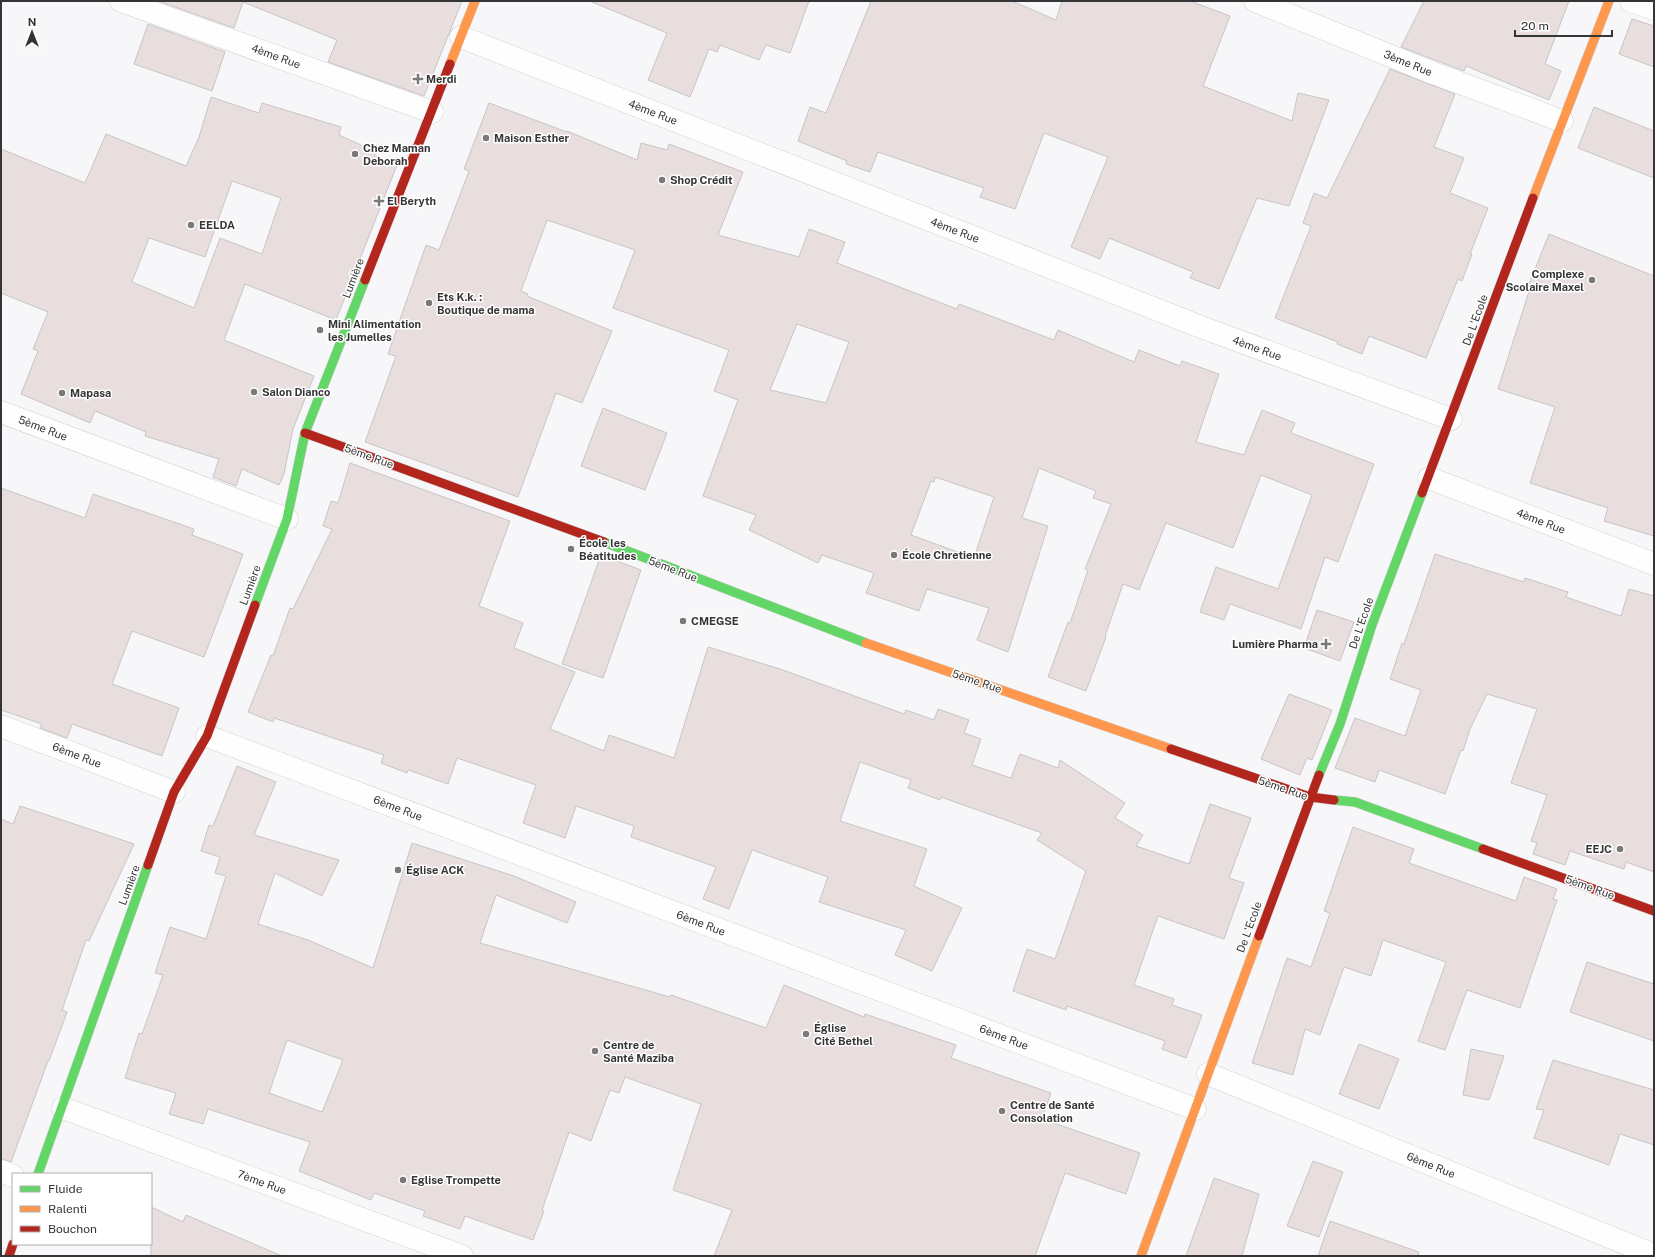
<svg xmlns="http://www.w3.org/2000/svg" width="1655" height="1257" viewBox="0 0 1655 1257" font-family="'Public Sans',sans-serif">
<rect width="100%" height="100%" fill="#f7f6f8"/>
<g fill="#e9dede" stroke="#c7c5c6" fill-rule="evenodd">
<path d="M158,1H462L424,96L328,62L337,40L243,2L234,28Z"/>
<path d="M592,1H809L790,53L766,45L759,60L720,45L717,52L709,49L690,97L648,80L667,33L592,2Z"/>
<path d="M871,1H1012L1056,20L1062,1H1190L1230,16L1203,86L1292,121L1298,93L1329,100L1289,206L1257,198L1219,289L1190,278L1193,272L1109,238L1100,259L1071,247L1108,157L1044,133L1015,209L980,197L984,188L878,152L870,172L846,164L847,161L798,141L810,107L826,113Z"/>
<path d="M1424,1H1569L1545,64L1561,71L1549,100L1466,66L1464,71L1401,47Z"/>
<path d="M1632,19L1654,26V67L1619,54Z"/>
<path d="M148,24L225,52L212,91L134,64Z"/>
<path d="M1390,69L1455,94L1434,147L1464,158L1450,193L1488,208L1470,254H1472L1462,281L1458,279L1426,358L1369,336L1362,354L1337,344L1338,342L1275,318L1311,226L1303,223L1314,193L1327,198Z"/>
<path d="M211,97L259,113L262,103L341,127L339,135L376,152L374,155L397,165L336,320L245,284L224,340L314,376L293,429L284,474L279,485L242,469L236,486L213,477L219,459L145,436L146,432L95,411L90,423L21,394L38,351L33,349L48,312L1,293V149L85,183L106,134L186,166L199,137ZM232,181L281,198L262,254L220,238L194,308L132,282L149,238L205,257Z"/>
<path d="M489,103L567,132V131L637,160L641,143L667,150L669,144L743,172L718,235L799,257L809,229L845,242L837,263L957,309L959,304L1054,340L1058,330L1134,362L1139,350L1180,366L1182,361L1219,374L1196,442L1244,455L1262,410L1295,423L1291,433L1374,464L1338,562L1325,557L1301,629L1230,604L1224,620L1200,612L1216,567L1278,589L1312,495L1261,475L1233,548L1166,523L1139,590L1123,584L1105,636L1106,637L1086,691L1048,677L1068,622L1070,623L1088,570L1085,569L1111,504L1093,498L1096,491L1039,468L1022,518L1048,526L1008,652L977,640L989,608L927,589L919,611L866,593L874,573L822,555L818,563L749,530L756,515L703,496L738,400L714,391L729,350L613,308L635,250L547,220L521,291L528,294L527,296L612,331L582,403L556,393L518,497L365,442L396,356L388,354L426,245L439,250L469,171L464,169ZM797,324L849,342L826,403L770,390ZM935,477L994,497L974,558L911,535L931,481L934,482Z"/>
<path d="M1594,107L1654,131V178L1578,148Z"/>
<path d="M1549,234L1654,276V536L1604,521L1608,508L1530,483L1555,407L1498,389L1531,285L1529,284Z"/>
<path d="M603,408L667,433L645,490L581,466Z"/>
<path d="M350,463L510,521L479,606L523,623L514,648L575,672L550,729L604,751L609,735L674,758L708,647L780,669L904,714L906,710L934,720L938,709L969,720L964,733L981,739L972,765L1011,778L1020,754L1058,768L1060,760L1125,803L1115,818L1143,835L1136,846L1189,864L1210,804L1251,818L1229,878L1244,883L1224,939L1158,916L1134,985L1174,999L1172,1005L1202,1015L1186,1058L1162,1049L1165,1041L1067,1006L1066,1010L1013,991L1027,949L1055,959L1086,871L1037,840L1042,833L941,797L940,800L908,788L911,780L860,762L840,821L927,849L914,886L962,908L932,971L895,955L906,930L819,902L828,877L752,850L729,909L703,899L716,867L631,837L634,826L576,806L565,838L523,823L536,785L457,758L448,784L408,770L407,773L381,763L384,755L274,718L273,722L248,712L271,655L273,656L290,608L293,609L332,529L323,526L331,501L338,503Z"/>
<path d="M1,488L85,518L93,494L194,529L192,535L243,554L204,657L132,631L112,684L179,708L162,756L72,724L67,738L40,728L42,724L1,710Z"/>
<path d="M1435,554L1524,582L1525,578L1568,592L1566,597L1621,616L1629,589L1654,596V872L1626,862L1624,869L1570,851L1565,865L1533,854L1537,843L1531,841L1547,795L1511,783L1537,709L1487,694L1470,729L1463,751L1461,750L1445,794L1379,770L1375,782L1335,768L1355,718L1405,736L1421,690L1390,679L1402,643L1404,644Z"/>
<path d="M601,555L641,570L603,678L562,664Z"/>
<path d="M1317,610L1354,622L1340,661L1304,648Z"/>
<path d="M1289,694L1332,710L1312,760L1307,758L1300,775L1261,759Z"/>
<path d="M237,766L276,782L254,835L339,860L322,896L275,873L258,924L308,940L373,968L412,843L514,876L576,902L567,923L496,895L480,943L670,997L671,995L766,1028L784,985L864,1017L865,1014L956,1045L951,1058L1051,1093L1042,1119L1140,1153L1126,1194L1065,1173L1035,1256H714L732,1210L673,1190L701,1104L625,1077L619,1093L610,1090L591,1141L569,1132L542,1210L544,1211L533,1240L465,1216L460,1229L423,1216L425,1211L374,1193L371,1200L299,1171L310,1142L208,1109L203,1124L169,1114L176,1093L125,1078L139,1033L142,1034L163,975L155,973L170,927L206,939L226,876L215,873L220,857L201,851L209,825L213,826ZM287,1040L343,1060L322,1112L269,1093Z"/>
<path d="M20,806L134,844L89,941L86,940L62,1010L67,1012L49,1061H48L11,1162L1,1159V819L13,824Z"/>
<path d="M1353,827L1414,849L1409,863L1516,901L1524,877L1557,889L1553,899L1557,900L1520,1008L1467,990L1445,1050L1418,1041L1446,962L1383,940L1371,976L1344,967L1320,1035L1305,1029L1293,1075L1252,1063L1287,958L1311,967L1330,913L1324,911Z"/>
<path d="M1587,962L1654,984V1041L1570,1012Z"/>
<path d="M1359,1044L1399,1059L1379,1109L1339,1094Z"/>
<path d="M1471,1049L1504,1056L1489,1100L1463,1095Z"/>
<path d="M1553,1060L1654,1090V1145L1620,1134L1609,1165L1534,1138L1544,1110L1536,1109Z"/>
<path d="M1313,1161L1343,1172L1319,1237L1287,1226Z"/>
<path d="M1214,1178L1259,1194L1242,1256H1186Z"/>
<path d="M151,1207L183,1222L186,1215L282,1256H151Z"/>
<path d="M1330,1221L1419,1252L1418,1256H1318Z"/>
</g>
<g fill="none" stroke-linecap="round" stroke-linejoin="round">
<defs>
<g id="street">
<path d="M121,1L432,112"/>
<path d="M1255,1L1433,73L1562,121"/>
<path d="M1631,1L1654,9"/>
<path d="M461,37L968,235L1201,327L1451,419"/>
<path d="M1,412L287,519"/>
<path d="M1429,478L1654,564"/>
<path d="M1,726L174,792"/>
<path d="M207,736L1195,1109"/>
<path d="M1208,1074L1654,1255"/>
<path d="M63,1108L462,1256"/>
<path d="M1,1171L13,1176"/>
</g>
<g id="fast">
<path d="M604,542L866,643"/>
<path d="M255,605L287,519L305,433L365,280"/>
<path d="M1319,775L1340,724L1372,625L1422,493"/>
<path d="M1334,800L1355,802L1483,849"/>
<path d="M38,1174L148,865"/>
</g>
<g id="slow">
<path d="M450,64L475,1"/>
<path d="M1533,198L1609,1"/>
<path d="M866,643L1171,749"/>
<path d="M1141,1256L1259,936"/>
</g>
<g id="jam">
<path d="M365,280L450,64"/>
<path d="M305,433L604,542"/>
<path d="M1422,493L1533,198"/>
<path d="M1171,749L1310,797L1334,800"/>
<path d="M1483,849L1654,911"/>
<path d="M148,865L174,792L207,736L255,605"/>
<path d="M1259,936L1319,775"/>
<path d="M9,1256L13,1244"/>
</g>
</defs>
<use href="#street" stroke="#d2d1d3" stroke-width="23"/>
<use href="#fast" stroke="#d2d1d3" stroke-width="10"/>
<use href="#slow" stroke="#d2d1d3" stroke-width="10"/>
<use href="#jam" stroke="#d2d1d3" stroke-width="10"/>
<use href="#street" stroke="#fefefe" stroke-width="22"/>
<use href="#fast" stroke="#63d668" stroke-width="9"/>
<use href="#slow" stroke="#ff974d" stroke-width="9"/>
<use href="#jam" stroke="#b3261e" stroke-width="9"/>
</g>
<g fill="#79787a" stroke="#fff" stroke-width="1.5">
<path d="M416 73h4v4h4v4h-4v4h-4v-4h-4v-4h4z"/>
<circle cx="486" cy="138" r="4"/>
<circle cx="355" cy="154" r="4"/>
<circle cx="662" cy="180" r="4"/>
<path d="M377 195h4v4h4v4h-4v4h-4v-4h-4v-4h4z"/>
<circle cx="191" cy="225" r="4"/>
<circle cx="1592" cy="280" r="4"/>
<circle cx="429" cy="303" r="4"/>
<circle cx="320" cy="330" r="4"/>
<circle cx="254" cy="392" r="4"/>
<circle cx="62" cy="393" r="4"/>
<circle cx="571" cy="549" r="4"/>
<circle cx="894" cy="555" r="4"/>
<circle cx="683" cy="621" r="4"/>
<path d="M1324 638h4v4h4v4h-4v4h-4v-4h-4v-4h4z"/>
<circle cx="1620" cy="849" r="4"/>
<circle cx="398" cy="870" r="4"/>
<circle cx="806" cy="1034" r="4"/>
<circle cx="595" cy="1051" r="4"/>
<circle cx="1002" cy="1111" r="4"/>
<circle cx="403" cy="1180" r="4"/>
</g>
<g text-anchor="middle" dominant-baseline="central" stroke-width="3" stroke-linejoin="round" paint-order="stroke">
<g font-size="11" fill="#353436" stroke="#fff">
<text transform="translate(276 56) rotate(20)">4ème Rue</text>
<text transform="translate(1408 63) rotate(22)">3ème Rue</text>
<text transform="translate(653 112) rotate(21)">4ème Rue</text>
<text transform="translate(955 230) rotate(21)">4ème Rue</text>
<text transform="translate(353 278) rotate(-69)">Lumière</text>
<text transform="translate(1475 320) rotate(-70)">De L'Ecole</text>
<text transform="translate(1257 348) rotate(20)">4ème Rue</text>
<text transform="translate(43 428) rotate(21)">5ème Rue</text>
<text transform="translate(369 456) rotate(20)">5ème Rue</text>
<text transform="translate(1541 521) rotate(21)">4ème Rue</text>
<text transform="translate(673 569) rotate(21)">5ème Rue</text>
<text transform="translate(250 585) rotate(-70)">Lumière</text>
<text transform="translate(1361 623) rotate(-71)">De L'Ecole</text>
<text transform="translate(977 681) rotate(19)">5ème Rue</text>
<text transform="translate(77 755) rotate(21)">6ème Rue</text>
<text transform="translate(1283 788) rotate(19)">5ème Rue</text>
<text transform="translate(398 808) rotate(21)">6ème Rue</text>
<text transform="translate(129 885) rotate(-70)">Lumière</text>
<text transform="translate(1590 887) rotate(20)">5ème Rue</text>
<text transform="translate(701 923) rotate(21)">6ème Rue</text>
<text transform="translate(1249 927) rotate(-70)">De L'Ecole</text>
<text transform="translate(1004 1037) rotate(21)">6ème Rue</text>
<text transform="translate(1431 1165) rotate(22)">6ème Rue</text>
<text transform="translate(262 1182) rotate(20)">7ème Rue</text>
</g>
<g font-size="11" font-weight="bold" fill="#353436" stroke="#fff" text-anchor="start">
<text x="426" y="79">Merdi</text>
<text x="494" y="138">Maison Esther</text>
<text x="363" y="148">Chez Maman<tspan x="363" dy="13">Deborah</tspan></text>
<text x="670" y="180">Shop Crédit</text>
<text x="387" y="201">El Beryth</text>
<text x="199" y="225">EELDA</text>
<text x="1584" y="274" text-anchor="end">Complexe<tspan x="1584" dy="13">Scolaire Maxel</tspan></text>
<text x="437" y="297">Ets K.k. :<tspan x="437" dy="13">Boutique de mama</tspan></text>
<text x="328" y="324">Mini Alimentation<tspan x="328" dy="13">les Jumelles</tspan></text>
<text x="262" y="392">Salon Dianco</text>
<text x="70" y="393">Mapasa</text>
<text x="579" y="543">École les<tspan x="579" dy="13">Béatitudes</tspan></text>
<text x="902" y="555">École Chretienne</text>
<text x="691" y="621">CMEGSE</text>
<text x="1318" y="644" text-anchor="end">Lumière Pharma</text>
<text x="1612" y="849" text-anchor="end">EEJC</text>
<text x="406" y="870">Église ACK</text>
<text x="814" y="1028">Église<tspan x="814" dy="13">Cité Bethel</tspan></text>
<text x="603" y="1045">Centre de<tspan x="603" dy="13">Santé Maziba</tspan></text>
<text x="1010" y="1105">Centre de Santé<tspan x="1010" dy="13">Consolation</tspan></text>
<text x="411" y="1180">Eglise Trompette</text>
</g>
</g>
<rect width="1655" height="1257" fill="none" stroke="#353436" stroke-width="4"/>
<rect x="12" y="1173" width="140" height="72" fill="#ffffff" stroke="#aeaeaf"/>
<rect x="20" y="1186" width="20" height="6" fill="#63d668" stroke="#aeaeaf"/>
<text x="48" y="1193" font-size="12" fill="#353436">Fluide</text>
<rect x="20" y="1206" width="20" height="6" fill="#ff974d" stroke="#aeaeaf"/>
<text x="48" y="1213" font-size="12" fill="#353436">Ralenti</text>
<rect x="20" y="1226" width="20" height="6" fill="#b3261e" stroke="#aeaeaf"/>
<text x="48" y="1233" font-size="12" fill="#353436">Bouchon</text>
<g transform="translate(32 32)" stroke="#ffffff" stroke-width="3" paint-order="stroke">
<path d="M0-3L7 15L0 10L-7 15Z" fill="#353436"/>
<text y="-6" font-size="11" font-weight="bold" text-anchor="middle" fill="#353436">N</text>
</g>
<path d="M1515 30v6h97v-6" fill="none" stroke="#353436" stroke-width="2"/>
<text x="1521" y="30" font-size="12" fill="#353436" stroke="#ffffff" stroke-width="3" paint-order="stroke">20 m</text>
</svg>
